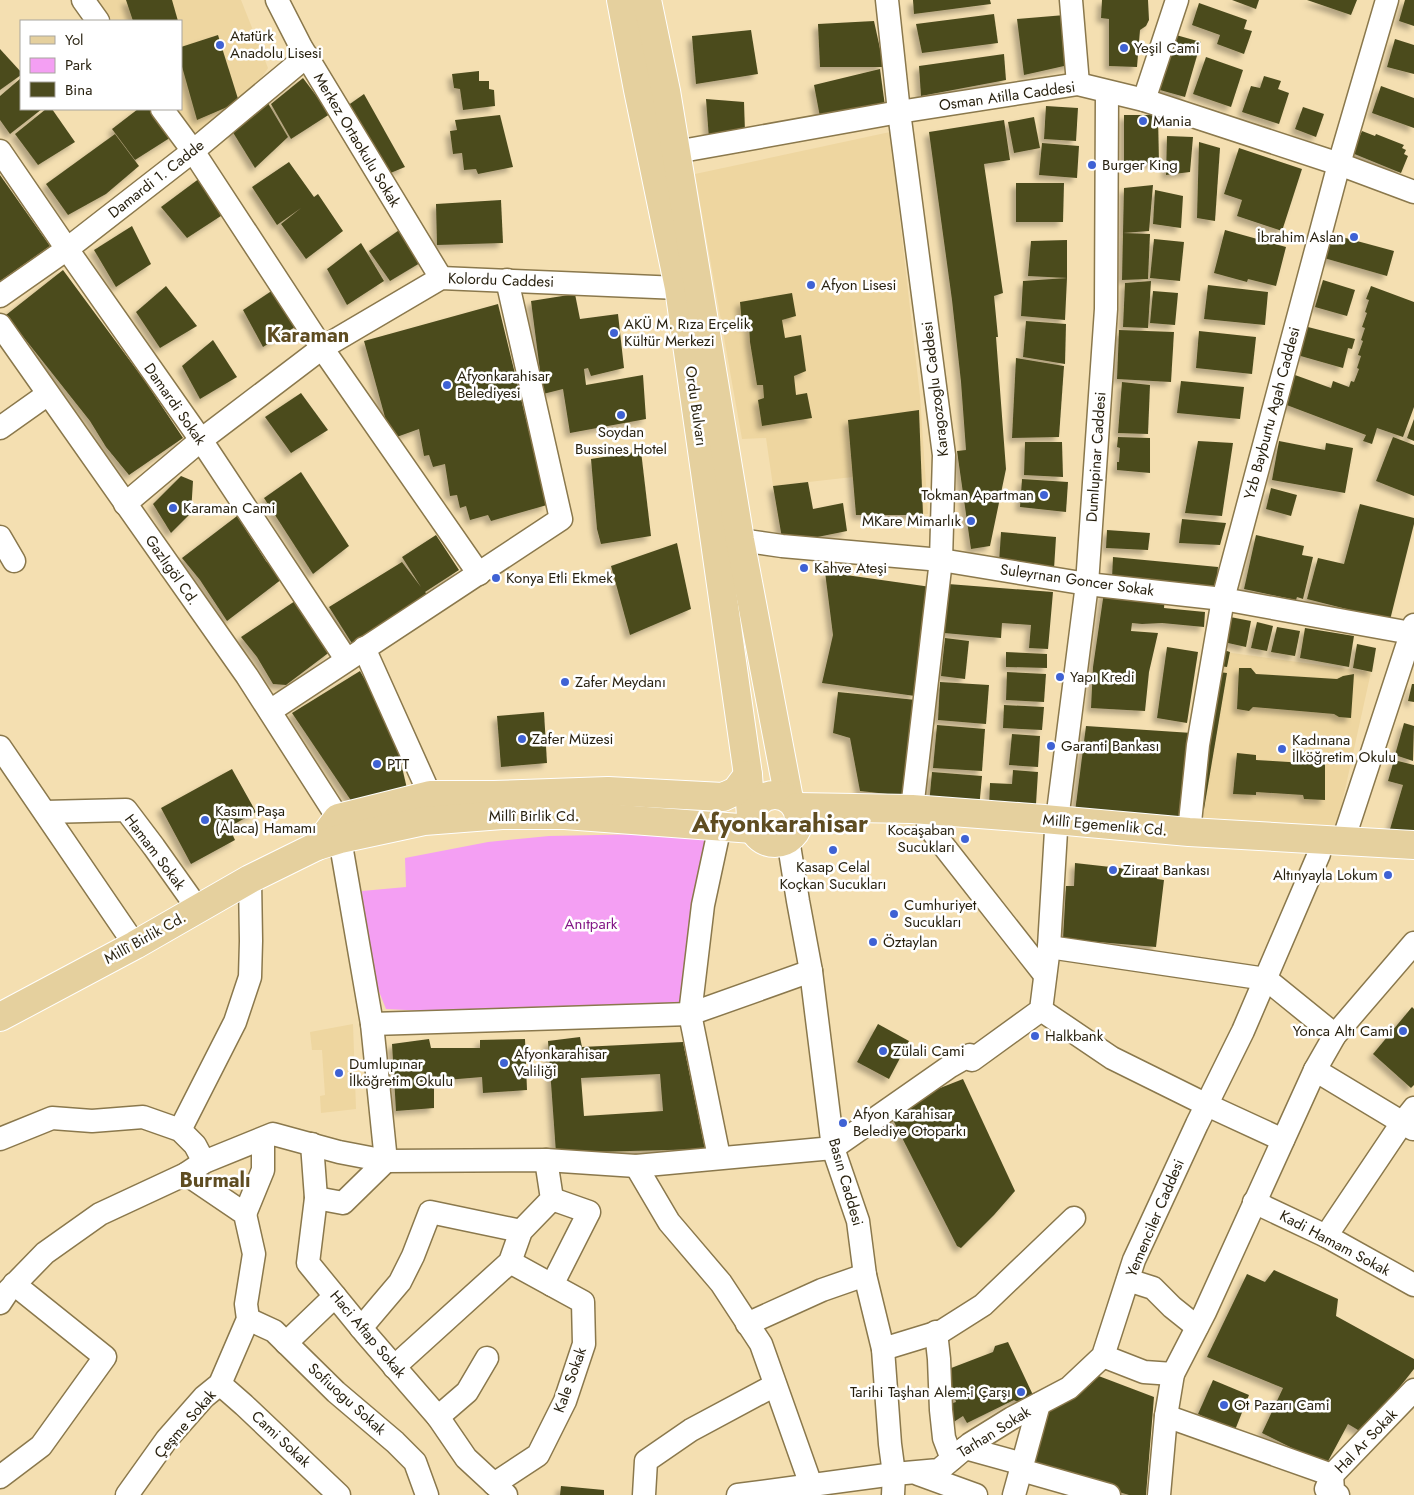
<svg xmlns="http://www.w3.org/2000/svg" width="1414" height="1495" viewBox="0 0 1414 1495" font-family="Jost,sans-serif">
<defs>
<filter id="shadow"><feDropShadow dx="-4.5" dy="4.5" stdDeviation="2.5" flood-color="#0004"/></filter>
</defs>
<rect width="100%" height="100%" fill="#f4dfb1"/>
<g fill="#eed6a0">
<path d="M94,0H241L268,68L246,101L224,118L193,133L174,109H181V21H108Z"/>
<path d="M890,132L920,396L928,514L856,515L853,477L773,486L766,438L742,439L695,174Z"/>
<path d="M1225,652L1371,672L1335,835L1199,826Z"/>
<path d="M353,1024L356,1109L321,1113L320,1096L325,1095L322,1050H312L310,1032Z"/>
</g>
<path fill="#f49ff3" d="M696,833L706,836L704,863L684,1009L448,1012L386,1009L368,964L362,891L406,887L405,858L488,842L549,836Z"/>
<g fill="#4c4b1e" fill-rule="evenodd" filter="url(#shadow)">
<path d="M126,0H172L178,21H133Z"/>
<path d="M913,0H990L991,4L914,14Z"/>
<path d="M1102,0H1148L1149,20L1146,26L1140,30L1137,67L1109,66V19L1101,18Z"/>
<path d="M1232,0H1259L1256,9Z"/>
<path d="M1307,0H1357L1351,15Z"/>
<path d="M1405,0H1414V26L1399,21Z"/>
<path d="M1199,3L1247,20L1244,29L1252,31L1244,54L1217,44L1220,35L1192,25Z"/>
<path d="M994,14L998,43L922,53L916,24Z"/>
<path d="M1065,15L1073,64L1024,75L1017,19Z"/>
<path d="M874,21L884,67H820L818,24Z"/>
<path d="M751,30L758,74L696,84L692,36Z"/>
<path d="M218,35L239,102L197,120L181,63V47Z"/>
<path d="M1176,35L1201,42L1185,97L1160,90Z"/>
<path d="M1395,39L1414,45V74L1387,67Z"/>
<path d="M0,49L21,72V75L0,90Z"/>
<path d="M1004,54L1006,80L921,96L919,66Z"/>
<path d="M1206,57L1243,70L1231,107L1193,94Z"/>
<path d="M880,69L885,106L820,117L814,85Z"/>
<path d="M479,71V81H489V89L494,90L495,106L463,110L460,89L454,88L452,74Z"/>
<path d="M1264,76L1281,81L1278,89L1289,93L1279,124L1242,112L1251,86L1260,88Z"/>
<path d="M21,78V109H42L10,134L0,120V96Z"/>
<path d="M303,78L330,114L291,139L271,104Z"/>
<path d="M1381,86L1414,98V128L1372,113Z"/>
<path d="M364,94L405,167L388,174L347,106Z"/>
<path d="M265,98L288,137L255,168L229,126Z"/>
<path d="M706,99L744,102L745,132L709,139Z"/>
<path d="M1046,106L1078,108L1076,141L1044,139Z"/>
<path d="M1303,107L1324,114L1316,137L1295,129Z"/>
<path d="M46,109H52L75,142L38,165L15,134Z"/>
<path d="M138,109H156L176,134L135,160L112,129Z"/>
<path d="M500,115L513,167L478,174L476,169L464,170L462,153L453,154L450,131L457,130L455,120Z"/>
<path d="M1124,115H1158L1159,163H1124Z"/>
<path d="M1034,117L1040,148L1014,153L1008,122Z"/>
<path d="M1004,120L1010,160L984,164L1003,293L994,296L998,337H996L1006,469L990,546L971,549L957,451L966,450L961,382L952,300L929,132Z"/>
<path d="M1362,131L1375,136L1376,134L1404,145L1402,148L1406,150L1404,154L1408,156L1401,173L1352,153Z"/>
<path d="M115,134L139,166L106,194L68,215L46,184Z"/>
<path d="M1167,136L1193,137L1190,172L1166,175Z"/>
<path d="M1199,142L1220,148L1215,221L1197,218Z"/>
<path d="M1042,143L1079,146L1077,178L1039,175Z"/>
<path d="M1239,148L1302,169L1282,231L1237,216L1242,200L1224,194Z"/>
<path d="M289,162L314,197L318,194L343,231L306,259L281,224L301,208L277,225L252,187Z"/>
<path d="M0,175L50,246L0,281Z"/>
<path d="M200,178L224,214L187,238L161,207Z"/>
<path d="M1016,183H1064L1063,222H1016Z"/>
<path d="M1153,185L1149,231L1123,233L1124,188Z"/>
<path d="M1155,190L1183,196L1181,228L1153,224Z"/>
<path d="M501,200L503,243L437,245L436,204Z"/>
<path d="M132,226L151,264L116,287L94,250Z"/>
<path d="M405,226L425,260L390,281L369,251Z"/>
<path d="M1225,230L1286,247L1276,286L1248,279L1247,282L1214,273Z"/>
<path d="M1123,233L1150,234L1148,279L1122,280Z"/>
<path d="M1331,234L1394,251L1387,276L1324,258Z"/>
<path d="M1154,239L1184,242L1180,281L1150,278Z"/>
<path d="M1067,240V278L1065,320L1021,316L1023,281L1067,278L1028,276L1031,241Z"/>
<path d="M361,243L384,281L347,305L327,269Z"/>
<path d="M63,270L145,381L183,438L129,475L106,447L90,421L6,315Z"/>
<path d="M1323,280L1355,290L1347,316L1315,307Z"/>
<path d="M1151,281L1148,328L1123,327L1125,283Z"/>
<path d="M1208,285L1268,292L1265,325L1204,319Z"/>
<path d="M166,286L197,326L160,348L136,312Z"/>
<path d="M279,286L303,322L263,347L243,310Z"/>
<path d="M1371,286L1414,302V407L1403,437L1377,428L1372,444L1363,441L1366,435L1284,404L1289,378L1293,379L1295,375L1331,388L1333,381L1349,387L1351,381L1354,382L1359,369L1357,368L1361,356L1358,355L1363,341L1361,340L1365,328L1362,327L1367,313L1365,312L1369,300L1366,299Z"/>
<path d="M1153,291L1178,293L1175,325L1150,323Z"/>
<path d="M792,293L796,316L782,320L785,338L801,335L806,371L794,376L796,395L807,393L812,418L762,426L758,400L764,398L763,385H757L750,342L749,325H742L740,302Z"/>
<path d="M575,294L580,319L618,314L624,368L591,376L588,368L584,369L586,385L643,375L646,419L570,433L563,389L543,394L531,301Z"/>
<path d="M498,304L547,505L491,521L488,515L470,520L466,506L460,508L457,495L450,496L445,464L433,467L429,455L424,456L419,429L391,439L364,341Z"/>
<path d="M1026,321L1066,324L1065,364L1023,357Z"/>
<path d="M1304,326L1355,339L1352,349L1348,348L1343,368L1297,355Z"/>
<path d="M1119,330L1174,332L1171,382L1117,379Z"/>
<path d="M1199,331L1256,337L1252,374L1196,368Z"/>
<path d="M213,340L237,377L200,399L182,366Z"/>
<path d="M1016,358L1064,366L1059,437L1012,438Z"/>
<path d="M1181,381L1244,387L1240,419L1177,413Z"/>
<path d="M1122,382L1150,385L1148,434L1118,433Z"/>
<path d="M301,393L328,430L291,453L265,417Z"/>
<path d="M919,410L923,515H856L848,420Z"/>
<path d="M1414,419V441L1407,438Z"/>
<path d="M1118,437L1150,438V473L1117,470V462H1119L1120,448L1117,447Z"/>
<path d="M1393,437L1414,445V496L1376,481Z"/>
<path d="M1198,441L1233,443L1222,516L1185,513Z"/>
<path d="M1279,441L1325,450L1326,443L1353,448L1345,493L1272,480Z"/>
<path d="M1025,442H1062L1063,477L1024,475Z"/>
<path d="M641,451L651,536L601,544L597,529L591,459Z"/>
<path d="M301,472L349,546L313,574L264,498Z"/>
<path d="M181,476L193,481L191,513L171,533L153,504Z"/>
<path d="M1022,479L1068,482L1066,512L1020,507Z"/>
<path d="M808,482L813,509L843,503L847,531L783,544L773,486Z"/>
<path d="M1271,488L1297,495L1291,516L1266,509Z"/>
<path d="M1360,504L1414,518V524L1390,620L1307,599L1318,558L1344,564Z"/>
<path d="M237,516L266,561L282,579L227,621L200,580L182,558Z"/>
<path d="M1182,519L1226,523L1220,545L1179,543Z"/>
<path d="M1107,530L1150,533L1148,550L1106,548Z"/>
<path d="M1001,532L1056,537L1054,569L999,563Z"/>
<path d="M436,535L459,570L425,592L429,596L353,645L329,607L402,562L421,587L402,557Z"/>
<path d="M1256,535L1304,546L1302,555L1313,557L1303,599L1297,597L1296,600L1244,589Z"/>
<path d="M677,543L691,609L630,635L611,566Z"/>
<path d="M1113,557L1218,567L1216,592L1112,578Z"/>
<path d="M825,572L931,587L915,696L822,683L833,635Z"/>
<path d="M948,584L1053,592L1048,649L1029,648L1031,625L1002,623L1001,638L944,633Z"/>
<path d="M1104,592L1165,595L1164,608L1205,612L1204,627L1162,623L1142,624L1132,623L1131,631L1158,633L1149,672L1145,711L1091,708L1093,667Z"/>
<path d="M295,601L331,651L286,685L273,684L257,657L241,637Z"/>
<path d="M1225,616L1251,621L1246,647L1219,641Z"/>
<path d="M1257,622L1273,626L1267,651L1251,648Z"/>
<path d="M1277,627L1300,631L1295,656L1271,652Z"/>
<path d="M1305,628L1354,636L1349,667L1300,658Z"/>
<path d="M945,638L969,641L965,679L941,676Z"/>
<path d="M1357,644L1376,648L1372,672L1353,668Z"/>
<path d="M1167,647L1198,652L1187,723L1157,718Z"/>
<path d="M1224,650L1230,652L1227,667L1220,666Z"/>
<path d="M1006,652L1047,654V668L1006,667Z"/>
<path d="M1239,668H1251L1256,674L1337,679L1343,676L1354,674L1351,718L1339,717L1334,714L1253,707L1249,711L1237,709Z"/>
<path d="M360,671L393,728L408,793L352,802L292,713Z"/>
<path d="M1007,672L1046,674L1044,702L1006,700Z"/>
<path d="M1219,672L1227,673L1204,809L1196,807Z"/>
<path d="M940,682L989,685L986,724L938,720Z"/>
<path d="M1412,684H1414V702L1408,701Z"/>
<path d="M838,692L916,700L906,796L860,791L850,738L833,733Z"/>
<path d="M1004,705L1044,707L1042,730L1003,728Z"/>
<path d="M544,712L547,763L501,767L497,716Z"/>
<path d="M1404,723L1414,726L1413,761L1395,755Z"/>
<path d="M937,725L985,729L982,771L933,768Z"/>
<path d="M1086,726L1192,733L1180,821L1075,812Z"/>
<path d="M1012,734L1040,736L1038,767L1009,765Z"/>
<path d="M1237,753L1256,755V760L1305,763L1307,760H1325V800L1304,799L1303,795L1256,792V795L1233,794Z"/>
<path d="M1394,760L1414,765V840L1388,836L1403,785L1388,781Z"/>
<path d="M232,769L256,812L229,827L235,840L191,864L161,808Z"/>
<path d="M1013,770L1038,772L1036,804H1032V809L989,806L990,783L1012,784Z"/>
<path d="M932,772L982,776L979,809L929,804Z"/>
<path d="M1075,863L1155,872L1157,879L1164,880L1156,947L1063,939L1066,886H1074Z"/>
<path d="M1412,1007L1414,1009V1085L1411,1088L1373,1054Z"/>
<path d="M878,1024L909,1041L889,1079L857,1062Z"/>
<path d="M580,1037L582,1047L683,1042L705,1149L556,1153L548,1041ZM660,1074L663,1111L584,1116L581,1078Z"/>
<path d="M429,1039L431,1048H480V1040L525,1039L527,1090L483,1093L482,1077L434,1081V1108L396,1111L392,1044Z"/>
<path d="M963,1079L1015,1191L994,1215L961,1248L957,1246L892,1118L902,1103Z"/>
<path d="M1274,1270L1338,1299L1336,1316L1414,1359V1369L1363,1433L1348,1424L1326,1465L1262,1433L1283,1388L1207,1357L1247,1274L1265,1282Z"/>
<path d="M1008,1342L1033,1395L1026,1406L1014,1400L967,1423L963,1416L949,1425L946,1405L956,1402L946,1370L993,1352L995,1346Z"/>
<path d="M1096,1375L1154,1397L1146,1495H1129L1033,1466L1048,1411L1090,1385Z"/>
<path d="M1213,1380L1249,1395L1235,1430L1198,1414Z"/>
<path d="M561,1486L604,1490V1495H560Z"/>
</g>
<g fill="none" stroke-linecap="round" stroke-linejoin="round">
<defs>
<g id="minor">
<path d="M83,0L98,21"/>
<path d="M277,0L301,47L441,278"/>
<path d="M887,0L899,112L944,455L941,560L912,809"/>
<path d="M1071,0L1078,84"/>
<path d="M1144,100L1177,0"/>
<path d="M162,109L193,151L322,348L479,574"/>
<path d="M0,151L67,249L201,440L346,659"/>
<path d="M676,152L899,112L1078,84L1144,100L1339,164L1414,192"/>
<path d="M0,296L67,249L193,151L307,56"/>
<path d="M0,325L247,676L338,818"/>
<path d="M0,428L48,394"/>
<path d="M125,504L201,440L322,348L441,278L679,288"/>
<path d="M0,537L14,561"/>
<path d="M740,540L782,546L941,560L1087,584L1223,599L1411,633"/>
<path d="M364,648L430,795"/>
<path d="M270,711L561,519L507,280"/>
<path d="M0,747L135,945"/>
<path d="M45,812L126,810L154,847L198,909"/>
<path d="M1057,820L1087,584L1106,309L1107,92"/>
<path d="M928,826L1045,975"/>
<path d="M1189,832L1198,745L1223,599L1339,164L1387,0"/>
<path d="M788,839L798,901L811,971L833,1148L858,1221L865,1275L883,1349L890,1444L894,1474L893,1495"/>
<path d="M1343,841L1414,625"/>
<path d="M1049,947L1266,979L1335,1035"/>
<path d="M1041,1010L1112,1058L1207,1105L1283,1140"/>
<path d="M372,1024L690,1014L811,971"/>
<path d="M972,1060L1041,1010L1049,947L1056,831"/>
<path d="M1315,1070L1413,1129"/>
<path d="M180,1130L235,1022L250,977L251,941L250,879"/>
<path d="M0,1139L52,1118L92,1121L143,1117L180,1130L195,1145L204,1162"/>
<path d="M312,1144L316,1198L308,1263L366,1334L438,1417L466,1458L506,1495"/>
<path d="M719,1157L690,1014L703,905L720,826"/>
<path d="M636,1166L669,1222L721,1283L761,1344L811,1485"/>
<path d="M316,1198L343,1203L386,1161L372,1024L340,839"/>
<path d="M552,1199L589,1212L552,1285"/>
<path d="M1254,1202L1326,1236L1414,1285"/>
<path d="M245,1214L263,1170V1139"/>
<path d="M1326,1236L1402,1123L1414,1108"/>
<path d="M1128,1280L1153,1288L1172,1307L1197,1327"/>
<path d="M0,1303L8,1291L45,1253L100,1214L186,1174L204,1162L273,1134L339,1152L386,1161L546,1160L636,1166L833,1148L949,1067L970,1055"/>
<path d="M248,1319L274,1331L336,1392L395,1442L415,1462L427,1495"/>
<path d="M747,1324L822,1290L865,1275"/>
<path d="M361,1328L400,1282L413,1256L430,1212L521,1231"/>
<path d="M936,1332L939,1359L941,1410L944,1438L952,1459"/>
<path d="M286,1343L335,1296"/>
<path d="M883,1349L942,1331L983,1305L1074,1218"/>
<path d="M1103,1356L1144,1372L1173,1374"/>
<path d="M394,1367L510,1262L521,1231L552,1199L546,1160"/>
<path d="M220,1384L244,1405L339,1495"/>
<path d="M1166,1416L1332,1475L1333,1491L1338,1495"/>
<path d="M438,1417L467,1392L487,1358"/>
<path d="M965,1448L1023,1464"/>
<path d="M1021,1470L1109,1495"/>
<path d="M918,1474L976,1495"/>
<path d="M0,1477L41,1446L105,1357L14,1284"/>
<path d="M494,1484L538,1455L565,1401L584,1344L583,1302L510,1262"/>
<path d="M1326,1489L1332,1475L1414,1390"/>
<path d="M127,1495L167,1439L204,1397L220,1384L248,1319L246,1304L254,1254L245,1214L186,1174"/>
<path d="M644,1495L646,1461L691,1430L775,1385"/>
<path d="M738,1495L894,1474L939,1470L970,1444L1012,1418L1069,1388L1103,1356L1134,1260L1197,1124L1243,1031L1319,854"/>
<path d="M1014,1495L1039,1404"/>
<path d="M1159,1495L1166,1416L1173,1374L1205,1312L1315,1070L1335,1035L1414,943"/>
</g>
<g id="major">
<path d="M621,0L638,90L679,288L748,775L751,816"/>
<path d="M647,0L666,91L740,540L789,799"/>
<circle cx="775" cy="819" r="24"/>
<path d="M797,807L912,809L1044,819L1189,832L1414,845"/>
<path d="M317,846L338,818L430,795H494L608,791L723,797L736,791L748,775"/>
<path d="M0,1017L135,945L250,879L317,846L340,839L424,821L502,815H565L753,829"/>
</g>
</defs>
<use href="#minor" stroke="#8a784c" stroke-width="25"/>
<use href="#major" stroke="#fff" stroke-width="30"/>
<use href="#minor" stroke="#fff" stroke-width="22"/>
<use href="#major" stroke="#e5d09e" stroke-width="28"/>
</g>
<g fill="#3f62d4" stroke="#fff" stroke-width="2">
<circle cx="220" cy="45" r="5"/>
<circle cx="1124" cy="48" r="5"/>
<circle cx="1143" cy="121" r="5"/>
<circle cx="1092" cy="165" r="5"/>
<circle cx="1354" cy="237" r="5"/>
<circle cx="811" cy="285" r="5"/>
<circle cx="614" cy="333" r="5"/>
<circle cx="447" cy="385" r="5"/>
<circle cx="621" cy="415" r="5"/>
<circle cx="1044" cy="495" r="5"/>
<circle cx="173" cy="508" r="5"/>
<circle cx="971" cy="521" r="5"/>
<circle cx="804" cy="568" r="5"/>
<circle cx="496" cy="578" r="5"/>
<circle cx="1060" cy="677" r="5"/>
<circle cx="565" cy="682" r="5"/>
<circle cx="522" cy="739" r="5"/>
<circle cx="1051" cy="746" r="5"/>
<circle cx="1282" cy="749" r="5"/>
<circle cx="377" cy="764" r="5"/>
<circle cx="205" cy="820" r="5"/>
<circle cx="965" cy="839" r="5"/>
<circle cx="833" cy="850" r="5"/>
<circle cx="1113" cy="870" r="5"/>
<circle cx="1388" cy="875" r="5"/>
<circle cx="894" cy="914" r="5"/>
<circle cx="873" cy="942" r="5"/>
<circle cx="1403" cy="1031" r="5"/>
<circle cx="1035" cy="1036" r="5"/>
<circle cx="883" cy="1051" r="5"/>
<circle cx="504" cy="1063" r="5"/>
<circle cx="339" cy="1073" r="5"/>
<circle cx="843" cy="1123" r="5"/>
<circle cx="1021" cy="1392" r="5"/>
<circle cx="1224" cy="1405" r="5"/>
</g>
<g text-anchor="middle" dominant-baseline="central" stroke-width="5" stroke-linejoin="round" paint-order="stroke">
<g font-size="15" fill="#261f0d" stroke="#fff" text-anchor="start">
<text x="230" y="36">Atatürk<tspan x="230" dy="17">Anadolu Lisesi</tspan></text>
<text x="1134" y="48">Yeşil Cami</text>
<text x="1153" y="121">Mania</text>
<text x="1102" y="165">Burger King</text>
<text x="1344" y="237" text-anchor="end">İbrahim Aslan</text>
<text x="821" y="285">Afyon Lisesi</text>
<text x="624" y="324">AKÜ M. Rıza Erçelik<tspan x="624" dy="17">Kültür Merkezi</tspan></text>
<text x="457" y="376">Afyonkarahisar<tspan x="457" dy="17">Belediyesi</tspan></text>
<text x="621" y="432" text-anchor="middle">Soydan<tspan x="621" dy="17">Bussines Hotel</tspan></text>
<text x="1034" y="495" text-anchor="end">Tokman Apartman</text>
<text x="183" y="508">Karaman Cami</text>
<text x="961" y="521" text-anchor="end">MKare Mimarlık</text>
<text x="814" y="568">Kahve Ateşi</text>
<text x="506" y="578">Konya Etli Ekmek</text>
<text x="1070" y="677">Yapı Kredi</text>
<text x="575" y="682">Zafer Meydanı</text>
<text x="532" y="739">Zafer Müzesi</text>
<text x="1292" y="740">Kadınana<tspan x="1292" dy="17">İlköğretim Okulu</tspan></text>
<text x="1061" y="746">Garanti Bankası</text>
<text x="387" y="764">PTT</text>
<text x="215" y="811">Kasım Paşa<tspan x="215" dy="17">(Alaca) Hamamı</tspan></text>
<text x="955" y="830" text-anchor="end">Kocaşaban<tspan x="955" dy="17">Sucukları</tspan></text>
<text x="833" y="867" text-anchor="middle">Kasap Celal<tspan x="833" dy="17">Koçkan Sucukları</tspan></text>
<text x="1123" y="870">Ziraat Bankası</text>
<text x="1378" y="875" text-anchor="end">Altınyayla Lokum</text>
<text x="904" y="905">Cumhuriyet<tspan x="904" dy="17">Sucukları</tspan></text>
<text x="883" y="942">Öztaylan</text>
<text x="1393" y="1031" text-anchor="end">Yonca Altı Cami</text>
<text x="1045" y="1036">Halkbank</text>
<text x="893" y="1051">Zülali Cami</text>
<text x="514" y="1054">Afyonkarahisar<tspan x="514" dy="17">Valiliği</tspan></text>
<text x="349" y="1064">Dumlupınar<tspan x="349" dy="17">İlköğretim Okulu</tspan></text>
<text x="853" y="1114">Afyon Karahisar<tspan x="853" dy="17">Belediye Otoparkı</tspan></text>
<text x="1011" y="1392" text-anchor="end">Tarihi Taşhan Alem-i Çarşı</text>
<text x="1234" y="1405">Ot Pazarı Cami</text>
</g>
<g font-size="15" fill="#261f0d" stroke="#fff">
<text transform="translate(1007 96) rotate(-8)">Osman Atilla Caddesi</text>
<text transform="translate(357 140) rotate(59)">Merkez Ortaokulu Sokak</text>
<text transform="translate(156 179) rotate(-38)">Damardi 1. Cadde</text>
<text transform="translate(501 280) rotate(2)">Kolordu Caddesi</text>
<text transform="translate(935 389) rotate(-97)">Karagozoglu Caddesi</text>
<text transform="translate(175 404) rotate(55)">Damardi Sokak</text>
<text transform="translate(696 406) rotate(82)">Ordu Bulvarı</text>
<text transform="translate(1272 413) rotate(-75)">Yzb Bayburtu Agah Caddesi</text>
<text transform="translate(1096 457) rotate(-86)">Dumlupinar Caddesi</text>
<text transform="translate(172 570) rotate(55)">Gazlıgöl Cd.</text>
<text transform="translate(1077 580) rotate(8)">Suleyrnan Goncer Sokak</text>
<text x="534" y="816">Millî Birlik Cd.</text>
<text transform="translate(1105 825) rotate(5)">Millî Egemenlik Cd.</text>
<text transform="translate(155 852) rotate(53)">Hamam Sokak</text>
<text transform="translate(145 938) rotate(-29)">Millî Birlik Cd.</text>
<text transform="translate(846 1182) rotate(74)">Basın Caddesi</text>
<text transform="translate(1155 1218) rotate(-67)">Yemenciler Caddesi</text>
<text transform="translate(1335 1243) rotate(28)">Kadi Hamam Sokak</text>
<text transform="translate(368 1334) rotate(50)">Haci Aftap Sokak</text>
<text transform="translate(570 1380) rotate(-70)">Kale Sokak</text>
<text transform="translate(347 1399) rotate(42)">Sofiuogu Sokak</text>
<text transform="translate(185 1424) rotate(-49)">Çeşme Sokak</text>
<text transform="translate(994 1432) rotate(-32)">Tarhan Sokak</text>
<text transform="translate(281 1439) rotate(43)">Cami Sokak</text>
<text transform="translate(1366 1441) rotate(-46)">Hal Ar Sokak</text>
</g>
<g font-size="15" fill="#831786" stroke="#fff">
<text x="591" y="924">Anıtpark</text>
</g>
<g font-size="20" font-weight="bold" fill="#5e4c21" stroke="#fff">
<text x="308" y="335">Karaman</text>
<text x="215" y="1180">Burmalı</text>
</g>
<g font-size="25" font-weight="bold" fill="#5e4c21" stroke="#fff">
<text x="780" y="823">Afyonkarahisar</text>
</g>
</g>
<rect x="20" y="20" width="162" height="90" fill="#ffffff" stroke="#a8a59e"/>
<rect x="30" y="36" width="25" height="8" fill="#e5d09e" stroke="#a8a59e"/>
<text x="65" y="45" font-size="15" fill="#261f0d">Yol</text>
<rect x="30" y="58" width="25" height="15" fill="#f49ff3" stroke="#a8a59e"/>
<text x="65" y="70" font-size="15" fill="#261f0d">Park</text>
<rect x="30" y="82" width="25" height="15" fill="#4c4b1e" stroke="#a8a59e"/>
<text x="65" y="95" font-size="15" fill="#261f0d">Bina</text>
</svg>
